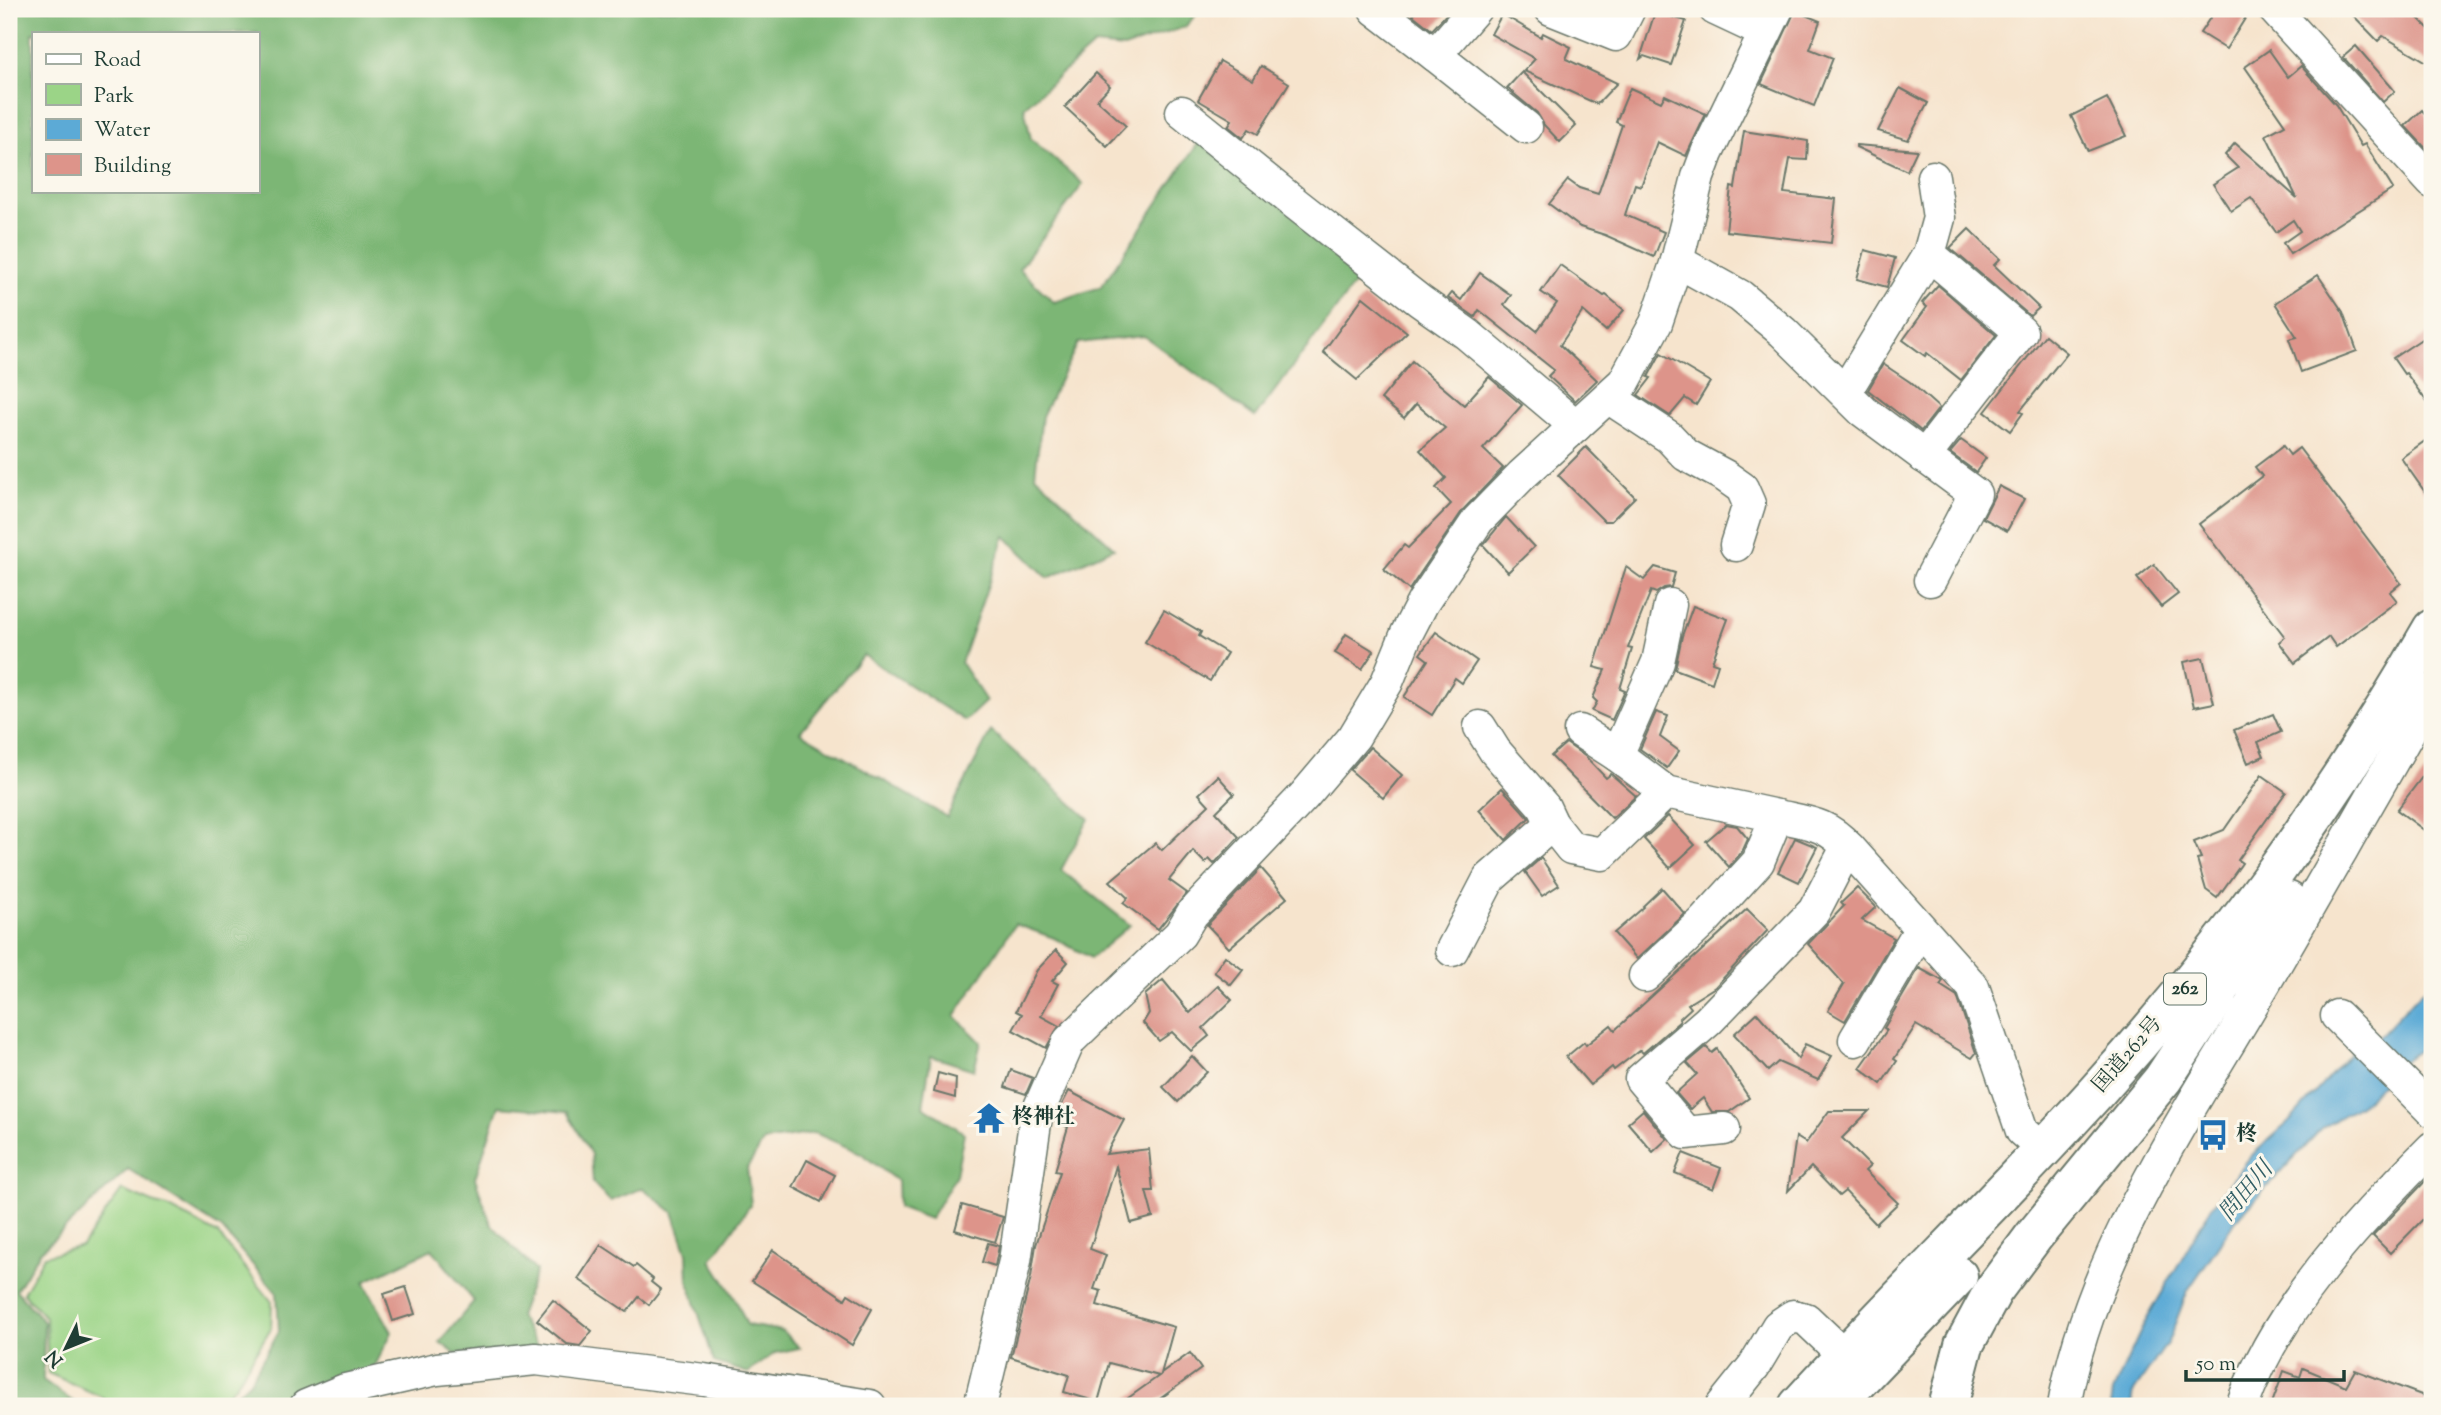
<svg xmlns="http://www.w3.org/2000/svg" width="2441" height="1415" viewBox="0 0 2441 1415" font-family="'Sorts Mill Goudy','Noto Serif JP',serif">
<rect width="100%" height="100%" fill="#fbf7ec"/>
<filter id="ink" filterUnits="userSpaceOnUse"><feTurbulence type="fractalNoise" baseFrequency=".0143" numOctaves="2"/><feDisplacementMap in="SourceGraphic" scale="14" xChannelSelector="R" yChannelSelector="G"/><feConvolveMatrix kernelMatrix="1 2 1 2 8 2 1 2 1" color-interpolation-filters="sRGB"/></filter>
<filter id="wash" filterUnits="userSpaceOnUse"><feTurbulence type="fractalNoise" baseFrequency=".00686" numOctaves="4" result="noise"/><feDisplacementMap in="SourceGraphic" scale="28" xChannelSelector="R" yChannelSelector="G"/><feGaussianBlur stdDeviation="1.57" result="paint"/><feColorMatrix in="noise" values="0 0 0 0 0 0 0 0 0 0 0 0 0 0 0 0 0 1.4 0 .05"/><feComposite in="paint" operator="in"/></filter>
<g filter="url(#wash)">
<rect width="100%" height="100%" fill="#f6e4cd"/>
<path fill="#9bd487" stroke="#5d885e" stroke-width="2" d="M122,1190L155,1204L168,1207L218,1234L272,1302L271,1328L235,1386L215,1406H113L102,1397L48,1373L46,1318L23,1293L44,1256L82,1246Z"/>
<path fill="#7cb674" stroke="#4e7a54" stroke-width="2" fill-rule="evenodd" d="M9,9H1201L1185,27L1124,48L1094,45L1024,107L1031,139L1083,184L1019,269L1054,302L1101,287L1199,142L1365,270L1255,417L1144,336L1078,343L1042,416L1035,475L1114,548L1048,578L1005,536L961,663L986,701L965,721L863,655L800,732L947,817L991,731L1089,819L1061,870L1130,925L1091,958L1054,938L1015,924L955,1016L981,1042L974,1070L931,1056L923,1106L964,1133L956,1175L930,1219L898,1207L897,1181L861,1153L815,1133L764,1141L747,1168L751,1204L711,1260L736,1300L747,1325L782,1331L800,1348L775,1353L748,1373L714,1362L688,1280L687,1253L673,1212L643,1188L610,1201L593,1183L591,1154L567,1112L499,1106L475,1178L491,1224L536,1271L519,1316L539,1349L455,1354L440,1342L474,1301L432,1249L364,1282L392,1332L374,1368L329,1385L283,1406H224L250,1381L279,1331L277,1293L222,1229L128,1169L40,1252L16,1290L44,1322L43,1380L79,1406H9ZM33,33H257V191H33Z"/>
<path fill="#5caad6" stroke="#3e7485" stroke-width="2" d="M2432,985V1041L2402,1062L2367,1100L2321,1129L2236,1220L2188,1290L2168,1342L2134,1391L2132,1406H2111L2113,1391L2144,1324L2212,1206L2251,1156L2289,1122L2354,1049L2376,1040L2421,992Z"/>
<g id="blocks">
<g fill="#dd948a">
<path d="M1418,9H1451L1432,30L1413,15Z"/>
<path d="M2216,9H2251L2226,49L2200,33Z"/>
<path d="M2347,9H2409L2432,32V65L2383,36L2378,41Z"/>
<path d="M1795,11L1820,21L1810,49L1833,58L1814,106L1761,84Z"/>
<path d="M1655,12L1686,21L1671,65L1644,56L1640,59Z"/>
<path d="M1502,14L1541,37L1543,33L1571,47L1566,59L1617,83L1597,104L1524,71L1535,59L1491,34Z"/>
<path d="M2356,46L2395,91L2383,102L2343,57Z"/>
<path d="M2269,50L2288,77L2301,66L2336,105L2361,146L2365,144L2393,189L2290,254L2283,243L2300,231L2293,220L2276,232L2251,198L2231,211L2213,184L2238,168L2225,155L2235,143L2297,198L2266,135L2285,125L2245,67Z"/>
<path d="M1220,61L1253,80L1261,66L1289,83L1258,134L1249,129L1243,138L1228,126L1232,120L1198,100Z"/>
<path d="M1522,72L1576,126L1560,142L1544,125L1537,113L1507,88Z"/>
<path d="M1096,73L1110,86L1097,100L1126,126L1107,146L1065,107Z"/>
<path d="M1630,88L1661,102L1665,95L1706,114L1686,156L1657,142L1641,186L1635,184L1625,215L1664,232L1654,257L1605,235L1580,227L1549,204L1568,180L1579,188L1598,194L1622,125L1616,122Z"/>
<path d="M1900,88L1928,103L1908,140L1878,131Z"/>
<path d="M2107,98L2126,136L2088,151L2071,116Z"/>
<path d="M2422,110L2432,122V155L2405,126Z"/>
<path d="M1744,131L1808,141L1807,160L1790,159L1784,193L1836,199L1831,243L1726,231L1731,187L1735,188Z"/>
<path d="M1856,145L1917,150L1907,171L1856,147Z"/>
<path d="M1969,229L2000,259L1994,265L2039,308L2030,316L1950,248Z"/>
<path d="M1865,250L1895,258L1887,287L1857,279Z"/>
<path d="M1560,265L1604,296L1606,295L1624,310L1606,331L1583,311L1560,345L1597,380L1575,401L1548,376L1554,370L1479,310L1475,317L1448,298L1452,293L1461,300L1480,273L1511,295L1504,305L1537,331L1557,303L1541,292Z"/>
<path d="M2318,275L2343,312L2357,351L2301,372L2289,339L2297,337L2275,303Z"/>
<path d="M1938,285L1996,335L1961,380L1927,353L1925,356L1903,340L1927,307L1922,303Z"/>
<path d="M1363,297L1407,332L1357,380L1323,352Z"/>
<path d="M2432,332V409L2406,373L2404,374L2393,358Z"/>
<path d="M2045,335L2067,353L2020,411L2023,413L2010,431L1985,412Z"/>
<path d="M1661,353L1710,382L1696,405L1685,398L1670,416L1638,395L1651,378L1648,377Z"/>
<path d="M1412,361L1464,405L1489,377L1522,405L1483,449L1503,468L1463,510L1409,590L1384,569L1404,545L1408,548L1451,504L1436,488L1446,478L1420,450L1445,428L1416,404L1404,418L1381,399Z"/>
<path d="M1883,364L1910,382L1939,408L1921,431L1868,390Z"/>
<path d="M2432,436V502L2401,458Z"/>
<path d="M1961,440L1986,458L1976,472L1950,453Z"/>
<path d="M2283,446L2290,455L2299,448L2401,583L2390,592L2397,601L2336,647L2329,637L2295,663L2279,642L2285,637L2199,524L2262,476L2255,467Z"/>
<path d="M1586,447L1635,497L1611,521H1604L1558,475Z"/>
<path d="M1999,486L2024,499L2007,531L1983,518Z"/>
<path d="M1506,517L1534,547L1508,572L1483,545Z"/>
<path d="M2154,564L2178,594L2161,607L2137,578Z"/>
<path d="M1626,567L1644,580L1655,567L1675,573L1671,587L1664,588L1656,593L1651,591L1628,648L1632,649L1620,689L1625,691L1612,720L1592,711L1597,702L1593,698L1605,670L1594,667Z"/>
<path d="M1693,606L1728,619L1712,662L1718,664L1712,683L1675,669L1682,636Z"/>
<path d="M1164,610L1201,632L1199,636L1227,653L1210,681L1145,642Z"/>
<path d="M1436,632L1477,661L1462,683L1455,678L1432,715L1404,697L1428,660L1420,654Z"/>
<path d="M1346,634L1374,651L1362,669L1335,653Z"/>
<path d="M2203,658L2214,703L2194,707L2184,662Z"/>
<path d="M1656,712L1668,716L1660,737L1679,751L1667,768L1640,749Z"/>
<path d="M2273,714L2281,732L2258,742L2264,756L2248,763L2234,730Z"/>
<path d="M1566,743L1586,757L1606,778L1611,774L1636,796L1612,818L1551,756Z"/>
<path d="M1370,747L1402,775L1383,798L1350,770Z"/>
<path d="M2432,764V836L2397,810Z"/>
<path d="M2262,775L2286,792L2238,860L2242,863L2217,898L2206,890L2197,859L2201,858L2194,842L2224,830Z"/>
<path d="M1218,776L1234,794L1216,812L1239,837L1214,864L1209,859L1205,863L1193,851L1169,880L1187,893L1158,929L1123,903L1128,898L1110,881L1155,843L1162,850L1209,805L1199,794Z"/>
<path d="M1502,788L1529,818L1506,840L1479,810Z"/>
<path d="M1668,816L1695,845L1670,868L1644,839Z"/>
<path d="M1726,824L1737,826L1748,839L1742,852L1729,867L1706,841Z"/>
<path d="M1795,838L1817,847L1799,882L1778,872Z"/>
<path d="M1541,858L1559,885L1542,896L1525,872Z"/>
<path d="M1261,868L1287,898L1229,948L1207,925Z"/>
<path d="M1662,888L1685,914L1637,959L1614,933L1644,907L1643,906Z"/>
<path d="M1857,888L1876,907L1862,920L1894,938L1845,1021L1828,1011L1844,984L1808,944L1844,906L1841,903Z"/>
<path d="M1747,909L1768,930L1715,987L1688,1004L1691,1008L1679,1019L1680,1021L1643,1053L1640,1050L1614,1070L1612,1067L1590,1085L1566,1057L1584,1042L1586,1045L1611,1025L1615,1030Z"/>
<path d="M1056,950L1068,962L1052,981L1058,984L1041,1016L1059,1026L1046,1048L1013,1030L1022,1014L1016,1011L1037,970Z"/>
<path d="M1225,956L1243,970L1231,985L1214,972Z"/>
<path d="M1919,968L1943,981L1940,985L1957,996L1976,1053L1972,1058L1916,1025L1894,1059L1897,1061L1881,1084L1860,1068L1887,1030L1884,1028Z"/>
<path d="M1163,980L1190,1013L1218,986L1232,1000L1203,1028L1209,1036L1191,1051L1172,1032L1159,1041L1143,1023L1149,1013L1145,995Z"/>
<path d="M1757,1013L1798,1059L1805,1044L1832,1056L1818,1080L1778,1062L1768,1071L1734,1034Z"/>
<path d="M1706,1047L1712,1053L1717,1049L1749,1098L1729,1112H1712L1703,1098L1690,1109L1676,1093L1697,1074L1687,1063Z"/>
<path d="M1192,1056L1207,1072L1178,1102L1163,1087Z"/>
<path d="M1011,1070L1033,1078L1026,1094L1005,1087Z"/>
<path d="M938,1073L956,1078L955,1098L934,1092Z"/>
<path d="M1069,1091L1124,1120L1106,1154L1149,1149L1153,1191H1146L1153,1217L1131,1223L1116,1166L1090,1249L1106,1255L1094,1289L1101,1291L1097,1305L1174,1327L1161,1374L1190,1353L1201,1369L1150,1406H1117L1159,1376L1109,1363L1098,1402L1064,1392L1069,1375L1011,1357L1031,1277L1036,1245L1060,1172L1055,1171L1068,1127L1054,1120Z"/>
<path d="M1643,1110L1667,1139L1653,1152L1628,1123Z"/>
<path d="M1829,1111H1869L1842,1138L1870,1166L1865,1171L1898,1203L1876,1224L1845,1191L1839,1196L1811,1167L1788,1191L1796,1137L1806,1143Z"/>
<path d="M1683,1153L1721,1168L1713,1189L1675,1173Z"/>
<path d="M807,1160L835,1175L821,1202L793,1187Z"/>
<path d="M2432,1174V1210L2390,1253L2373,1236Z"/>
<path d="M962,1205L1003,1217L995,1242L955,1230Z"/>
<path d="M988,1243L999,1246L995,1266L982,1262Z"/>
<path d="M601,1245L634,1267L636,1265L653,1279L651,1282L661,1290L649,1305L639,1297L627,1312L578,1279Z"/>
<path d="M773,1250L845,1299L848,1294L872,1309L852,1345L752,1281Z"/>
<path d="M406,1287L415,1314L393,1321L384,1294Z"/>
<path d="M553,1300L592,1331L580,1346L567,1344L537,1320Z"/>
<path d="M2303,1368L2346,1386L2355,1370L2432,1399V1406H2271L2284,1371L2300,1377Z"/>
</g>
</g>
</g>
<g filter="url(#ink)">
<use href="#blocks" fill-opacity="0" stroke="#6a776a" stroke-width="2"/>
<g fill="none" stroke-linecap="round" stroke-linejoin="round">
<defs>
<g id="minor">
<path d="M1375,9L1435,55L1475,9"/>
<path d="M1551,9L1616,35L1629,9"/>
<path d="M1715,9L1764,32"/>
<path d="M2274,9L2432,182"/>
<path d="M1435,55L1526,127"/>
<path d="M1182,112L1296,204L1420,301L1467,334L1576,426"/>
<path d="M1677,261L1740,296L1783,332L1863,411L1975,494L1930,580"/>
<path d="M1845,392L1929,254L1939,218L1933,177"/>
<path d="M1608,397L1669,437L1686,455L1725,476L1742,488L1749,504L1736,545"/>
<path d="M1924,457L2021,332L1929,254"/>
<path d="M1670,605L1658,662L1617,755L1666,792L1777,816"/>
<path d="M1480,727L1495,751L1544,807L1552,824L1571,848L1602,854L1666,792"/>
<path d="M1580,731L1617,755"/>
<path d="M1849,848L1973,987L2022,1131L2044,1150"/>
<path d="M1452,950L1489,879L1552,824"/>
<path d="M1645,976L1702,923L1758,862L1777,816C1809,823 1826,823 1849,848L1842,857L1814,911L1708,1021L1641,1079L1686,1133L1724,1129"/>
<path d="M2337,1016L2432,1111"/>
<path d="M1855,1040L1920,930"/>
<path d="M306,1406L345,1390L437,1369L536,1359L704,1380L870,1406"/>
<path d="M980,1406L1015,1261L1036,1116L1069,1041L1180,934L1192,914L1304,796L1354,737L1387,682L1407,633L1423,602L1478,520L1522,475L1624,382L1656,323L1677,261L1698,177L1707,153L1777,9"/>
<path d="M1722,1406L1754,1366L1778,1326L1793,1316L1806,1319L1844,1355"/>
<path d="M2064,1406C2088,1266 2176,1132 2248,1011C2280,958 2310,904 2341,851C2371,797 2403,744 2432,690"/>
<path d="M2242,1406C2277,1307 2359,1221 2432,1148"/>
</g>
<g id="highway">
<path d="M2200,1013L2247,956L2288,901"/>
<path d="M1798,1406C1895,1299 2000,1199 2097,1091C2228,946 2335,798 2432,629"/>
<path d="M1834,1406L1958,1276"/>
<path d="M1948,1406L1964,1345L1993,1291L2034,1236L2163,1079L2218,995"/>
</g>
</defs>
<use href="#minor" stroke="#6a776a" stroke-width="35"/>
<use href="#highway" stroke="#6a776a" stroke-width="42"/>
<use href="#minor" stroke="#fff" stroke-width="32"/>
<use href="#highway" stroke="#fff" stroke-width="38"/>
</g>
</g>
<defs>
<symbol id="temple-bare" viewBox="-9 -9 18 18"><path d="M0-6L5-2H3V0L6.5 2.5H4V6H1.5V3h-3V6H-4V2.5H-6.5L-3 0V-2H-5Z" fill="#1f6fb2" stroke="#fbf7ec" stroke-width="2.5" paint-order="stroke"/></symbol>
<symbol id="bus-bare" viewBox="-9 -9 18 18"><path d="M-5-6H5V4H4V6H2V4H-2V6H-4V4H-5ZM-3.5-4V0h7V-4ZM-3.5 1.2v1.5H-2V1.2ZM2 1.2v1.5H3.5V1.2Z" fill="#1f6fb2" stroke="#fbf7ec" stroke-width="2.5" paint-order="stroke"/></symbol>
</defs>
<g fill-rule="evenodd">
<use href="#temple-bare" x="967" y="1096" width="44" height="44"/>
<use href="#bus-bare" x="2191" y="1113" width="44" height="44"/>
</g>
<g text-anchor="middle" dominant-baseline="central" stroke-width="6" stroke-linejoin="round" paint-order="stroke">
<rect fill="#fbf7ec" stroke="#61756b" stroke-width="2" x="2164" y="973.5" width="42" height="31" rx="5"/>
<g font-size="19" font-weight="bold" fill="#1f3d34">
<text x="2185" y="989">262</text>
</g>
<g font-size="21" fill="#1f3d34" stroke="#fbf7ec">
<text transform="translate(2128 1055) rotate(-49)">国道262号</text>
</g>
<g font-size="21" font-weight="bold" fill="#1f3d34" stroke="#fbf7ec" text-anchor="start">
<text x="1012" y="1118">柊神社</text>
<text x="2236" y="1135">柊</text>
</g>
<g font-size="23" font-style="italic" fill="#315e65" stroke="#fbf7ec">
<text transform="translate(2247 1192) rotate(-50)">問田川</text>
</g>
</g>
<rect width="2441" height="1415" fill="none" stroke="#fbf7ec" stroke-width="35"/>
<rect x="32" y="32" width="228" height="161" fill="#fbf7ec" stroke="#a3ada2" stroke-width="2"/>
<rect x="46" y="54" width="35" height="10" fill="#ffffff" stroke="#a3ada2" stroke-width="2"/>
<text x="94" y="66" font-size="21" fill="#1f3d34">Road</text>
<rect x="46" y="84" width="35" height="21" fill="#9bd487" stroke="#a3ada2" stroke-width="2"/>
<text x="94" y="102" font-size="21" fill="#1f3d34">Park</text>
<rect x="46" y="119" width="35" height="21" fill="#5caad6" stroke="#a3ada2" stroke-width="2"/>
<text x="94" y="136" font-size="21" fill="#1f3d34">Water</text>
<rect x="46" y="154" width="35" height="21" fill="#dd948a" stroke="#a3ada2" stroke-width="2"/>
<text x="94" y="172" font-size="21" fill="#1f3d34">Building</text>
<g transform="translate(66 1348) rotate(227)" stroke="#fbf7ec" stroke-width="5" paint-order="stroke">
<path d="M0-5L12 26L0 18L-12 26Z" fill="#1f3d34"/>
<text y="-10" font-size="19" font-weight="bold" text-anchor="middle" fill="#1f3d34">N</text>
</g>
<path d="M2186 1370v10h158v-10" fill="none" stroke="#1f3d34" stroke-width="3.5"/>
<text x="2196" y="1370" font-size="21" fill="#1f3d34" stroke="#fbf7ec" stroke-width="5" paint-order="stroke">50 m</text>
</svg>
